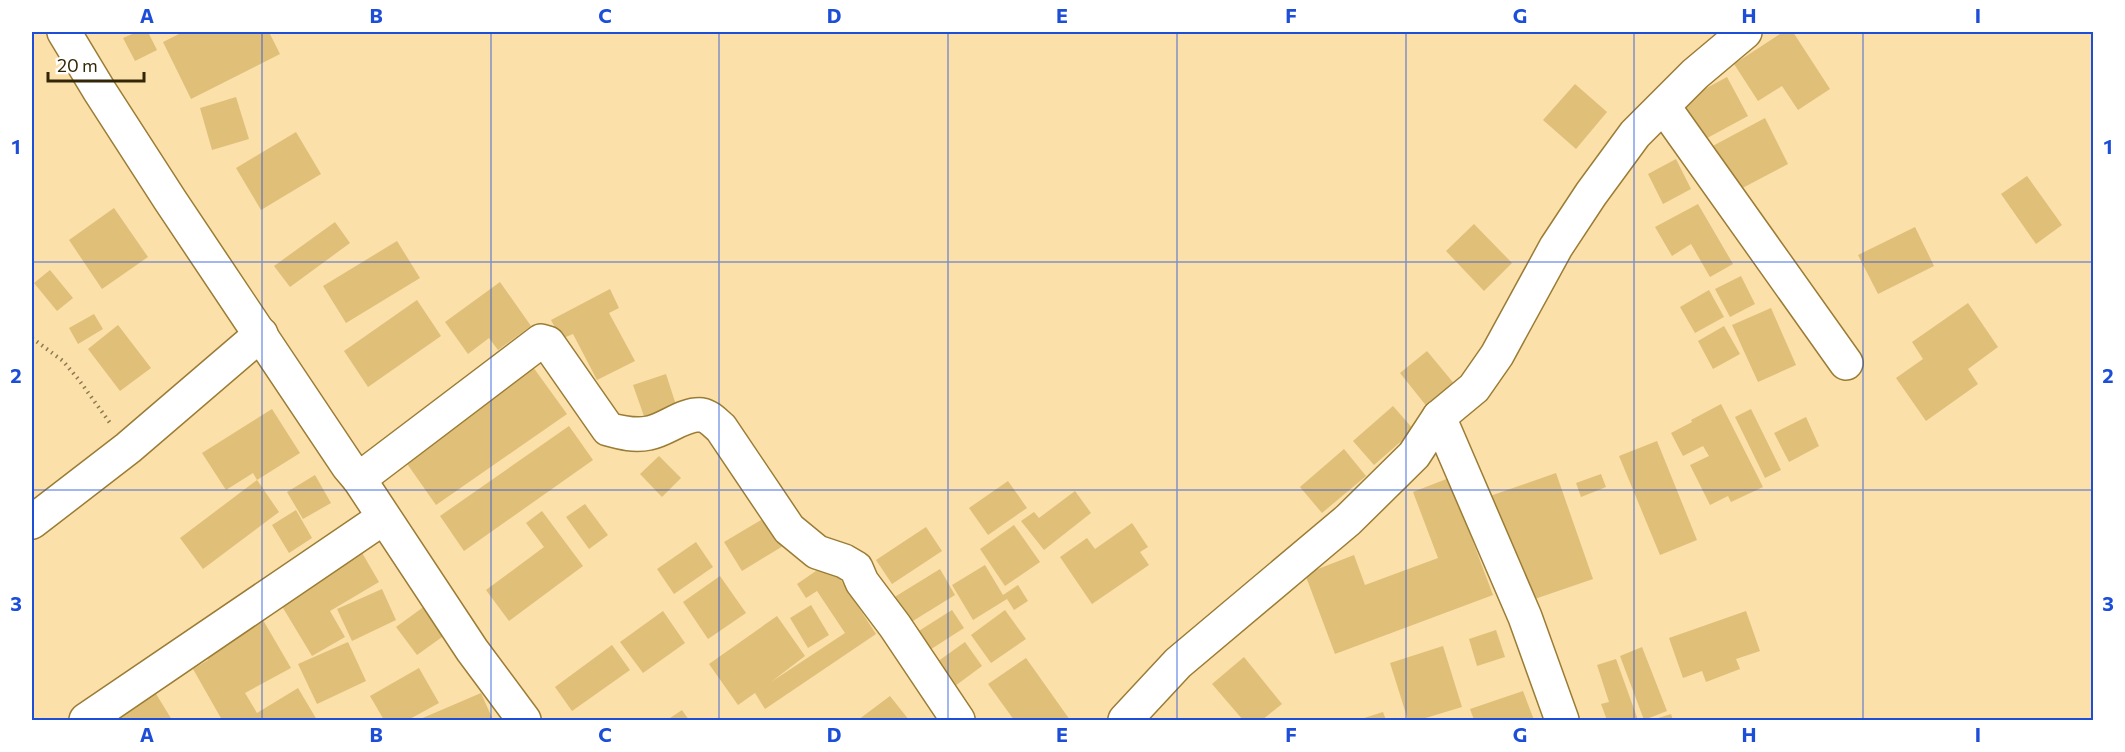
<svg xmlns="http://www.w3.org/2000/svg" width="2125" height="752" viewBox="0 0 2125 752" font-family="Commissioner,sans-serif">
<rect width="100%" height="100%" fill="#fbe0a9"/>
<g fill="#e0bf79">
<path d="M137,32H148L157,50L135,61L123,38Z"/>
<path d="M177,32H269L280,54L191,99L163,42L179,34Z"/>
<path d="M1783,32H1793L1830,89L1798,110L1782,86L1758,101L1734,64Z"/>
<path d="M1727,77L1748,116L1698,143L1677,104Z"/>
<path d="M1575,84L1607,112L1576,149L1543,120Z"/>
<path d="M236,97L249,139L212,150L200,108Z"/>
<path d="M1765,118L1788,164L1733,193L1709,148Z"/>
<path d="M296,132L321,174L261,210L236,168Z"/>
<path d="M1676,159L1691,189L1663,204L1648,174Z"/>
<path d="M2027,176L2062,225L2036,244L2001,194Z"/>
<path d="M1698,204L1733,264L1710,277L1691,244L1672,256L1655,227Z"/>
<path d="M114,208L148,257L102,289L69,240Z"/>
<path d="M335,222L350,243L290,287L274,266Z"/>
<path d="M1474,224L1512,263L1484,291L1446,251Z"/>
<path d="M1915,227L1934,266L1878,294L1858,255Z"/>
<path d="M397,241L420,278L346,323L323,286Z"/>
<path d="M50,270L73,298L57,311L34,283Z"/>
<path d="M1741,276L1755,304L1730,317L1715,289Z"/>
<path d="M500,282L531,326L498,350L489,338L468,354L445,322Z"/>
<path d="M610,289L619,308L609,313L635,361L597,380L573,334L561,339L551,320Z"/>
<path d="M1709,290L1724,317L1695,333L1680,307Z"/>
<path d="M417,300L441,336L368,387L344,351Z"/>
<path d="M1968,303L1998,347L1968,369L1978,384L1926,421L1896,378L1923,359L1912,342Z"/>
<path d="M1771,308L1796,365L1758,382L1732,325Z"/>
<path d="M94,314L103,329L78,344L69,328Z"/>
<path d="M118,325L151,368L120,391L88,349Z"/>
<path d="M1724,326L1740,354L1713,369L1698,341Z"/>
<path d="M1427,351L1456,386L1428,408L1400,373Z"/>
<path d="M533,367L567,414L436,505L403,458Z"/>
<path d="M666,374L677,408L645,419L633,385Z"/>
<path d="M1721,404L1763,487L1731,502L1728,496L1710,505L1690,465L1709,456L1703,446L1683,456L1671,433L1692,422L1691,420Z"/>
<path d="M1393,406L1414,430L1374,465L1353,441Z"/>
<path d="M272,409L300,453L257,480L253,473L226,490L202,453Z"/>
<path d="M1751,409L1781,470L1765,478L1735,417Z"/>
<path d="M1806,417L1819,446L1789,462L1774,433Z"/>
<path d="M569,426L593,460L464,551L440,516Z"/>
<path d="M1657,441L1697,540L1660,555L1619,456Z"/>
<path d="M1344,449L1366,476L1322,513L1300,487Z"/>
<path d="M659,456L681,478L662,497L640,474Z"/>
<path d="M1556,473L1593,579L1526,602L1490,496Z"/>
<path d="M1601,474L1606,487L1581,497L1576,483Z"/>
<path d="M315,475L331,503L303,519L287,492Z"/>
<path d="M1449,478L1493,595L1335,654L1305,574L1354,555L1365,585L1438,558L1413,492Z"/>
<path d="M257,480L279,512L203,569L180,538Z"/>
<path d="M1008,481L1027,508L988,535L969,508Z"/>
<path d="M1075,491L1091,513L1044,550L1021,521L1034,512L1039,518Z"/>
<path d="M585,504L608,535L589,549L566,517Z"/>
<path d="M296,510L312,538L289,553L272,525Z"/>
<path d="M542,511L583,566L509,621L486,590L544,547L526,523Z"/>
<path d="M771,514L788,543L742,571L724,542Z"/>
<path d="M1132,523L1148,547L1140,552L1149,565L1092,604L1060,557L1087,538L1095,549Z"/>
<path d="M1014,525L1040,562L1005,586L980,549Z"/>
<path d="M926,527L942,551L892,584L876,560Z"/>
<path d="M696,542L713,567L674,594L657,569Z"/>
<path d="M361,551L379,582L330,611L345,637L312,656L277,598Z"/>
<path d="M829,562L876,634L765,709L755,693L738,705L709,664L777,616L805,656L771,682L845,633L817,591L806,598L797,584Z"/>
<path d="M985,565L1003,595L1018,585L1028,601L1014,610L1007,599L973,620L952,585Z"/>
<path d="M940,569L955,595L908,624L893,598Z"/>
<path d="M720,576L746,613L708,639L683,602Z"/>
<path d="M382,589L396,620L352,641L337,609Z"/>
<path d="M429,603L449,632L417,655L396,627Z"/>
<path d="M811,605L829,635L808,648L790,618Z"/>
<path d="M952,610L964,628L925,653L914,634Z"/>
<path d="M1005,610L1026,639L991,663L971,635Z"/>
<path d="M663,611L685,643L643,673L620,642Z"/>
<path d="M1746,611L1760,651L1736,659L1740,669L1706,682L1702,671L1683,678L1669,638Z"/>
<path d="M263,620L291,668L245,693L257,713L298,688L317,720H222L193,669L208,660L205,654Z"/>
<path d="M1496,630L1505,657L1477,666L1469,639Z"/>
<path d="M348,642L366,681L317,704L298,664Z"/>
<path d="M965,642L982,666L955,686L937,662Z"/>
<path d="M612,645L630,670L572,711L555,687Z"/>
<path d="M1443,646L1462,707L1419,720H1408L1390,663Z"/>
<path d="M1642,647L1667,711L1644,720L1620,656Z"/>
<path d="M1244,657L1282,704L1262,720H1243L1212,684Z"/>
<path d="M1026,658L1070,720H1014L988,684Z"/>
<path d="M1616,659L1638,720H1607L1601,704L1609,702L1597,665Z"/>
<path d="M419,668L439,703L408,720H384L370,696Z"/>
<path d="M150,684L172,720H115L108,710Z"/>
<path d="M1523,691L1534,720H1474L1470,709Z"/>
<path d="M481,693L493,720H418Z"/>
<path d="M890,696L909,720H858Z"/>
<path d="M682,710L689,720H667Z"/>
<path d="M1383,712L1386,720H1358Z"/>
<path d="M1671,714L1673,720H1652Z"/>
</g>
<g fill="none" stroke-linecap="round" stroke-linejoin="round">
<defs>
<g id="street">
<path d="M1664,107L1846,363"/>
<path d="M1439,417L1525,617L1562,720"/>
<path d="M359,479L541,341L548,343L608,429C622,433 635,436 649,433C666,430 684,413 702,415C709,416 716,424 721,428L789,529L817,552L844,561L856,568L862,582L895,626L958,720"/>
<path d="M32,522L128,448L261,334"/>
<path d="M86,720L383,518"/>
<path d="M1125,720L1178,663L1348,520L1414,455L1439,417L1474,388L1497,355L1556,247L1591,194L1635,134L1695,74L1745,32"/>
</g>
<path id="highway" d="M64,32L99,90L170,200L348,466L359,479L472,650L524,720"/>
</defs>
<use href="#street" stroke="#9b7c35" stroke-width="36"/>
<use href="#highway" stroke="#9b7c35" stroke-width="36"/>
<path stroke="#8d7a51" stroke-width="4" stroke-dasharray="1.5 4.5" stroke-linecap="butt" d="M32,338L63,361L79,380L110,423"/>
<use href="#street" stroke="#fff" stroke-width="33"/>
<use href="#highway" stroke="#fff" stroke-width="33"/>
</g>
<path fill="none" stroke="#1d4ed8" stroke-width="1.5" stroke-opacity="0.55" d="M262,32V720M491,32V720M719,32V720M948,32V720M1177,32V720M1406,32V720M1634,32V720M1863,32V720M32,262H2094M32,490H2094"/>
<rect width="2125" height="752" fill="none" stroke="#ffffff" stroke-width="66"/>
<path d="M48 72v9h96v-9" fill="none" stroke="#332608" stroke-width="3"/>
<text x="57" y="72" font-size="18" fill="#332608" stroke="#ffffff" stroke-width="4.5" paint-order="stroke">20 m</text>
<rect x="33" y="33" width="2059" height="686" fill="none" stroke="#1d4ed8" stroke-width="2"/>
<g font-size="20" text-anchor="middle" font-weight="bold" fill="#1d4ed8">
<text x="147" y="23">A</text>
<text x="376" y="23">B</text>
<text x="605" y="23">C</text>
<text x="834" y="23">D</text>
<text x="1062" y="23">E</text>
<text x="1291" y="23">F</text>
<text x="1520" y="23">G</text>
<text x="1749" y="23">H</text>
<text x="1978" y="23">I</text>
<text x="16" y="154">1</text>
<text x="2108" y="154">1</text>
<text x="16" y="383">2</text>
<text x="2108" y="383">2</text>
<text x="16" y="611">3</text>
<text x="2108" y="611">3</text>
<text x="147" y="742">A</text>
<text x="376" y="742">B</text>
<text x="605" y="742">C</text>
<text x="834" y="742">D</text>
<text x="1062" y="742">E</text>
<text x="1291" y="742">F</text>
<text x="1520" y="742">G</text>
<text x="1749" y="742">H</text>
<text x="1978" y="742">I</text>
</g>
</svg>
